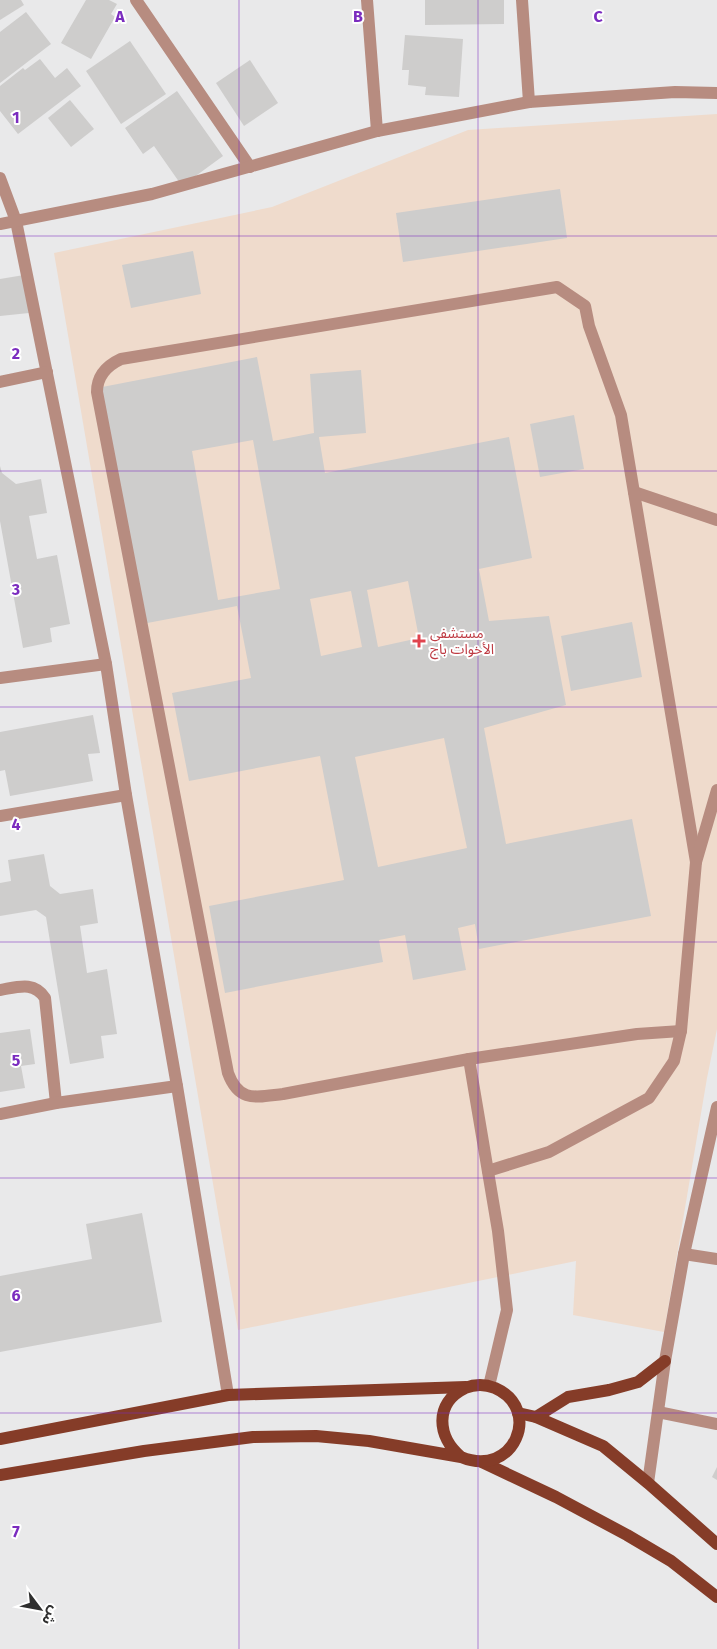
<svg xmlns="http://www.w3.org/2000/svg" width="717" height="1649" viewBox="0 0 717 1649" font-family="'Fira Sans','Noto Sans Arabic',sans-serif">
<rect width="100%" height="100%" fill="#e9e9ea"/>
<path fill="#efdbcc" d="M717,114V1029L707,1078L664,1332L573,1315L576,1261L238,1330L54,253L272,207L468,130Z"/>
<g fill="#cecdcc" fill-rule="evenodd">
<path d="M0,0H21L24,5L0,20Z"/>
<path d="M86,0H109L117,4L111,14L115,17L91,59L61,43Z"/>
<path d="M425,0H504V24L425,25Z"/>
<path d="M26,12L51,44L0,83V32Z"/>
<path d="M405,35L463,39L459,97L425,95L426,87L408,85L409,70H402Z"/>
<path d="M130,41L166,94L121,124L86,71Z"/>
<path d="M40,59L55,78L67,68L81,86L18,134L0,111V86L23,68L25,70Z"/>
<path d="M250,60L278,103L244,126L216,83Z"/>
<path d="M177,91L223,156L182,186L154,146L143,154L125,128Z"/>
<path d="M70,100L94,129L71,147L48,118Z"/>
<path d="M560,189L567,238L403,262L396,213Z"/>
<path d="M193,251L201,294L131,308L122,265Z"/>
<path d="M24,275L29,313L0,316V279Z"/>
<path d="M257,357L273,441L314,433L310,374L361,370L366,433L319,437L325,473L509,437L532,558L479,569L489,621L549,616L566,705L484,728L506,844L632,819L651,916L479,949L475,924L458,928L466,970L413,980L405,935L379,940L383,962L225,993L209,906L344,880L320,756L189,781L172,693L251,678L237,606L142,624L97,388ZM253,440L280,589L218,600L192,451ZM408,581L419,638L378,647L367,590ZM351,591L362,647L321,656L310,599ZM444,738L467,848L378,867L355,757Z"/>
<path d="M574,415L584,469L540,477L530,424Z"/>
<path d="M0,466L2,473L16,484L41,479L47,513L29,516L37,559L57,555L70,624L50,628L52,642L23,648L0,521Z"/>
<path d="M632,622L642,677L571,691L561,636Z"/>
<path d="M93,715L100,753L88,754L93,781L10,796L5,770L0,771V732Z"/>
<path d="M44,854L50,886L60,894L93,889L98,923L80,926L87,973L107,969L117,1034L101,1036L104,1058L70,1064L46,917L36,910L0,916V883L11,881L8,860Z"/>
<path d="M30,1029L35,1064L21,1066L25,1088L0,1092V1033Z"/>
<path d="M142,1213L162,1322L0,1352V1276L92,1259L86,1224Z"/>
<path d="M717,1467V1480L712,1477Z"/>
</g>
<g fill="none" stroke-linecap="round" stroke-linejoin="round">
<g stroke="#b78c80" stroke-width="12">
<path d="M136,0L250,167"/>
<path d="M367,0L377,131"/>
<path d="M522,0L529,102"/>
<path d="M0,178L16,221L106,664L126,795L177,1086L228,1395"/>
<path d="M0,224L152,194L377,131L529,102L675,92L717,93"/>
<path d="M0,382L47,372"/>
<path d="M634,492L717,520"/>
<path d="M0,678L106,664"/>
<path d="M0,816L126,795"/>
<path d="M0,990C18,987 34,981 45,998L56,1103"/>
<path d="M681,1031L637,1034L469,1059L283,1094C256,1097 239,1103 228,1073L97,392C97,376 106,366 121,359L557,287L585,306L589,326L621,415L696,862"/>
<path d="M469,1059L498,1231L507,1310L489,1386"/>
<path d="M0,1114L56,1103L177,1086"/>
<path d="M488,1171L549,1152L649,1098L674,1061L681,1031L696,862L717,790"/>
<path d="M684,1254L717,1259"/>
<path d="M658,1412L717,1424"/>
<path d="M648,1483L665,1361L684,1254L717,1107"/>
</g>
<g stroke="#853c28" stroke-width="12">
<path d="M518,1413L536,1417L603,1446L648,1483L717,1544"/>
<path d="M536,1417L568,1397L609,1390L638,1382L665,1361"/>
<path d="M0,1439L228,1395L466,1387"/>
<path d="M482,1462L556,1497L627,1535L671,1561L717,1597"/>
<path d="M0,1475L144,1451L253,1437L316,1436L369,1441L461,1457C514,1479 543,1409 495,1388C485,1384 475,1384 465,1388C434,1403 437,1437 461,1457"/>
</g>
</g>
<path fill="none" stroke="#7b2cbf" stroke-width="1" stroke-opacity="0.55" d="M239,0V1649M478,0V1649M0,236H717M0,471H717M0,707H717M0,942H717M0,1178H717M0,1413H717"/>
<path fill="#e0444e" stroke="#fff" stroke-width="2" d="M416.5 633.5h5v5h5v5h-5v5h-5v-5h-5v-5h5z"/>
<g text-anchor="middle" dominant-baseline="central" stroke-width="4" stroke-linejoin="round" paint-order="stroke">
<g font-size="14" fill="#be3a42" stroke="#fff" text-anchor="start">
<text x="430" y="633">مستشفى<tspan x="430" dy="16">الأخوات باج</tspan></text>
</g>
</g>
<g font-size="16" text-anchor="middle" font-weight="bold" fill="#7b2cbf" stroke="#fff" stroke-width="4" stroke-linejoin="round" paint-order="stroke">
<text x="120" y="22">A</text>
<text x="358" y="22">B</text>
<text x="598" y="22">C</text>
<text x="16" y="123">1</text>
<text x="16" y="359">2</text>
<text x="16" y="595">3</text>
<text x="16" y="830">4</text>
<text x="16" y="1066">5</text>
<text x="16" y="1301">6</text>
<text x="16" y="1537">7</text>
</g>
<g transform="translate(40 1609) rotate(122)" stroke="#ffffff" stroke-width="4" paint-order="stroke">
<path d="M0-4L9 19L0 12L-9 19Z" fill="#2f2f2f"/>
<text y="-8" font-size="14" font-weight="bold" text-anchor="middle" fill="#2f2f2f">ش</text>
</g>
</svg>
